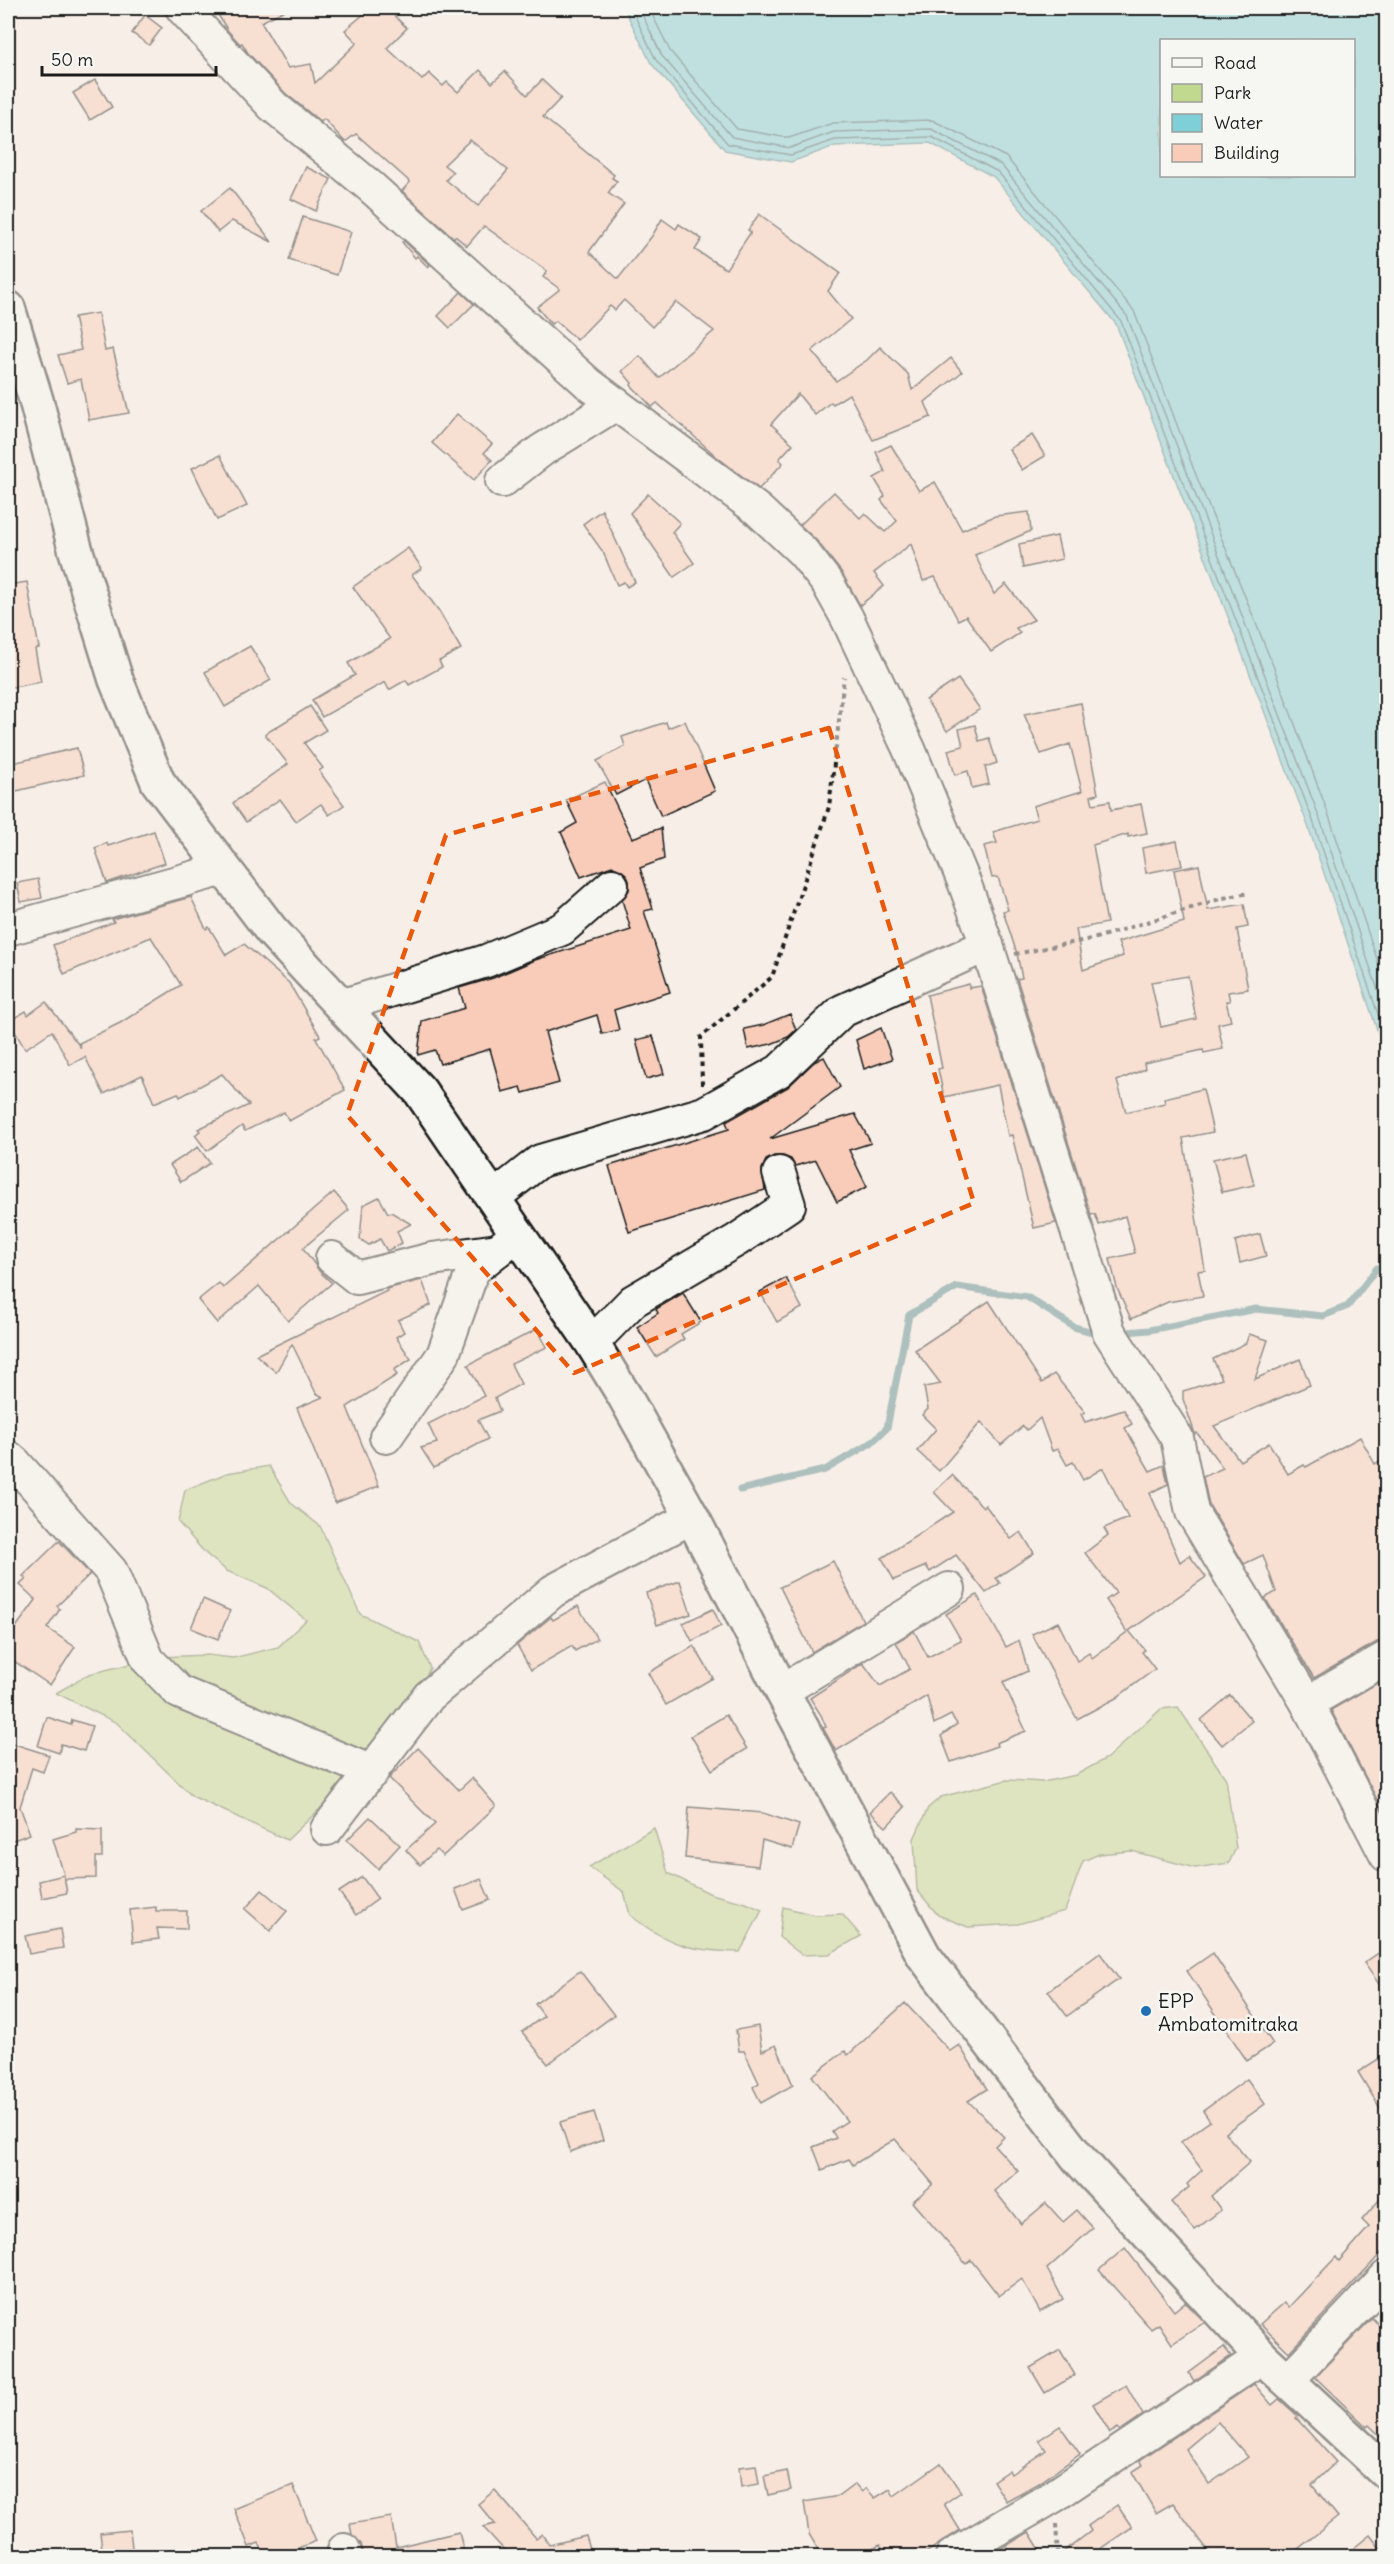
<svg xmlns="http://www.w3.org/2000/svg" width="1394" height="2564" viewBox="0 0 1394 2564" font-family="Delius,sans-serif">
<rect width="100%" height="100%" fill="#f6eee7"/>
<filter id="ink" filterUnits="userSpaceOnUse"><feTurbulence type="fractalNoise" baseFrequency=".0167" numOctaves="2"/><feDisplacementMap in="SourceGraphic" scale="12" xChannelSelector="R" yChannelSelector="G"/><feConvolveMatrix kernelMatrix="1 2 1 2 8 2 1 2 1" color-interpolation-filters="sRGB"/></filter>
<g filter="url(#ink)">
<g fill="#c1d88f" stroke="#6e7a56" stroke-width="1.5">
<path d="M269,1466L291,1503L320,1526L360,1614L419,1642L430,1668L396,1737L287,1840L192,1796L117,1723L56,1693L89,1674L159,1657L207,1655L233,1658L278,1647L306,1620L267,1588L227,1571L205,1553L178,1522L185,1490L227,1473Z"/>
<path d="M1178,1707L1226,1779L1236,1848L1229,1863L1195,1868L1132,1851L1099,1854L1083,1861L1065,1911L1018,1924L968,1927L938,1915L917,1890L914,1839L928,1808L941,1797L1007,1780L1043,1782L1076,1775L1107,1758L1161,1709Z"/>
<path d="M654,1828L668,1873L711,1894L746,1903L762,1910L740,1952C692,1951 669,1946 630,1915L624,1892L589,1867Z"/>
<path d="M783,1907L815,1915L842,1914L861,1936L829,1954L802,1955L779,1937Z"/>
</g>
<path fill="#7ecfd7" stroke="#57878c" stroke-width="1.5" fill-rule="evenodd" d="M624,8H1386V1056L1307,823L1116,324L994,177L930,143L835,146L791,162L725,150L651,63ZM1162,40H1354V176H1162Z"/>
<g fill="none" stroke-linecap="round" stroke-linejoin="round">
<g stroke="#436467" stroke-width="1.5">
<path d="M631,8L656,60L728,144L791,155L835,140L932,137L998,172L1121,321L1313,821L1386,1038"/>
<path d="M639,8L662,56L732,137L790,148L834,132L931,129L1001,165L1127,316L1320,819L1386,1014"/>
<path d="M649,8L670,51L737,129L789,138L833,123L932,120L1006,157L1134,311L1194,470L1274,668L1329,816L1386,986"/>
</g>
<g stroke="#57878c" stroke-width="7">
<path d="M1127,1332L1149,1330L1256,1309L1323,1316L1348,1306L1377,1268L1386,1267"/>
<path d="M740,1490L825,1470L871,1443L887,1428L909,1315L957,1287L1027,1297L1074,1327L1100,1334"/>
</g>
</g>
<g fill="#f8ccb9" stroke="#1c1c1c" stroke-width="1.5" fill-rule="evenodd">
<path d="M214,8H289L261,22L288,68L311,64L315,83L357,43L345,30L371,8H386L407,28L387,48L422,80L429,73L443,86L447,82L458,92L480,70L492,83L505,71L527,95L542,80L561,98L543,117L614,175L612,178L617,181L608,193L624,204L589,252L618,279L652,236L662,219L676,229L679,224L702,239L695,250L726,269L751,232L748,230L759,214L840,273L828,291L851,319L812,351L836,381L867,360L880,347L908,374L912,390L951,358L962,372L925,402L931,417L873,440L849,394L833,404L831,402L815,415L798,394L771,424L793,444L779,459L783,463L759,489L717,457L657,403L652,407L631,385L632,383L622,371L640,356L659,378L714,331L676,302L652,327L624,300L615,310L610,306L577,340L556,321L551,324L537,307L560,289L543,277L547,271L484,226L467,246L455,236L454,238L402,191L410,182L356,134L345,142L324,119L321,122L285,93L248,53L242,43L240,44L228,31ZM470,140L508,170L478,206L446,180L453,172L444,165Z"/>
<path d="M145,15L162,28L149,45L132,33Z"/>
<path d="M95,80L112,107L90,120L73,93Z"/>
<path d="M306,167L331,179L316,211L291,199Z"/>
<path d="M230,188L272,242L232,221L218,232L201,211Z"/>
<path d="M303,217L351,232L337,275L289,260Z"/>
<path d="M404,241L430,265L428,267L417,256L415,258L402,242Z"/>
<path d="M461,292L474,304L450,328L438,316Z"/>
<path d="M98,313L105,351L113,349L129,413L89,420L81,379L67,383L58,355L81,350L74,317Z"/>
<path d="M457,414L492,444L484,453L492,460L474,480L432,443Z"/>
<path d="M1032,435L1045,456L1022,470L1009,449Z"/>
<path d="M891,445L919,491L935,482L962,530L995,516L1029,512L1031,531L975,555L994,594L1006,584L1034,620L1016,628L1020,633L991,652L966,616L958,620L935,577L923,581L911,544L874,573L884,586L860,605L842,573L817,541L800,525L834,492L860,518L865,513L885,532L897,521L881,500L885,496L874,478L885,472L876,452Z"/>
<path d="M220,455L247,506L217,520L192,468Z"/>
<path d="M648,494L680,523L672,532L694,563L674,577L630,513Z"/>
<path d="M602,510L635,582L627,587L624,582L617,585L603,552L583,524Z"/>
<path d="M1057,536L1062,559L1023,568L1019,544Z"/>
<path d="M408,548L422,568L412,575L439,611L461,649L439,661L442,667L409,685L406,680L389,690L385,682L322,717L312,700L355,675L348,663L390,639L353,587Z"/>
<path d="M27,582L39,648L35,649L41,682L8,688V585Z"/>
<path d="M250,646L271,680L225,707L205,672Z"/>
<path d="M958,679L980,709L947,731L926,700Z"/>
<path d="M1081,703L1098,794L1091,796L1093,804L1110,801L1111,810L1141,804L1147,833L1128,837V834L1093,845L1107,923L1076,929L1083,970L1123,956L1118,942L1184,922L1174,870L1199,865L1208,910L1244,904L1248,927L1237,929L1248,989L1228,992L1230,1001H1226L1231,1021L1218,1024L1223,1049L1204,1053L1203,1050L1144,1063L1145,1069L1117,1081L1126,1112L1165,1103L1164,1098L1203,1089L1213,1132L1183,1138L1205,1270L1198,1271L1203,1296L1168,1302L1131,1319L1117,1288L1110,1259L1135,1253L1125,1216L1099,1225L1095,1214L1091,1215L1017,979L1022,978L1017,954L1003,911L1008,910L998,877L992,878L984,846L997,843L993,832L1037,819L1033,806L1082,791L1070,744L1041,754L1024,714ZM1188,976L1196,1019L1161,1027L1151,982Z"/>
<path d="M310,706L326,730L304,743L323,768L319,771L344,805L329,815L321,804L296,821L280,799L246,822L233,803L288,764L265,734Z"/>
<path d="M685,721L715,791L661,816L645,780L616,795L597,761L625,746L622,737L666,722L668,728Z"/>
<path d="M975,725L979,741L989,738L997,763L985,767L989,784L972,788L968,771L955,775L948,750L963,746L959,729Z"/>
<path d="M77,748L84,775L8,793V764Z"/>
<path d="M605,782L632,838L661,828L664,859L640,868L653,909L644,911L670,992L614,1010L619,1030L602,1034L597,1015L545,1032L559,1083L523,1093L521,1087L502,1092L490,1049L440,1064L435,1050L418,1055L422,1021L465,1008L459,988L493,978L535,960L631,930L622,900L629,890V881L626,874L612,866L581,877L561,832L577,823L566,800Z"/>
<path d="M154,831L165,863L107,883L95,848L107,843L108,846Z"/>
<path d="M1177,841L1182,866L1146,873L1142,848Z"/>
<path d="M38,879L42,898L21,902L17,883Z"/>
<path d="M191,897L206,929L209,927L226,955L244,944L289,983L320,1036L316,1038L345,1090L289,1121L284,1112L245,1131L242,1126L207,1151L195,1135L200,1131L198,1129L249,1105L222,1074L180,1097L178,1093L154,1103L142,1075L104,1094L85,1057L70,1065L52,1031L25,1049L9,1021L26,1011L28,1015L46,1002L81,1048L79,1043L120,1023L181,985L151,937L64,974L53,945L114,922L112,919Z"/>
<path d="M969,984V988L981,986L1056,1223L1034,1228L1012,1135L1008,1136L998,1085L944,1097L938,1069L942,1068L927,995Z"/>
<path d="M790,1014L796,1030L788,1037L771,1044L748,1049L744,1029L763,1025Z"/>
<path d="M881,1028L892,1059L864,1069L856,1040Z"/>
<path d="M653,1036L664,1074L646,1079L636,1040Z"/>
<path d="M824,1057L840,1087L770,1139L855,1114L871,1143L849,1150L867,1187L837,1202L816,1160L795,1166L791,1159L783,1156H774L766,1160L762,1169L765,1190L629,1232L609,1166L729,1129L726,1122L788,1087L814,1062Z"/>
<path d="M198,1147L210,1163L181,1182L170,1165Z"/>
<path d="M1246,1152L1254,1185L1222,1192L1213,1159Z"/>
<path d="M334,1192L349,1210L303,1248L320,1272L332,1283L288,1321L259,1286L217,1323L198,1300L219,1283L223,1288Z"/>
<path d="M379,1197L388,1213L391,1212L411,1224L397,1231L402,1243L387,1251L380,1239L369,1245L360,1239L363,1205Z"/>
<path d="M1260,1234L1266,1256L1240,1263L1235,1241Z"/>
<path d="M786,1278L802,1308L777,1322L760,1292Z"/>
<path d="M422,1280L431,1305L398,1320L404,1332L396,1337L411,1359L394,1370L397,1375L347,1407L379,1486L335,1503L297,1408L323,1397L316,1393L292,1344L276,1372L256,1355L387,1291L386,1289Z"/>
<path d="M683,1293L701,1322L681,1334L684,1339L656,1357L637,1327L658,1313L656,1309Z"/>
<path d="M989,1301L1042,1383L1054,1374L1085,1412L1081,1414L1085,1422L1124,1410L1132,1424L1125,1428L1150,1471L1164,1465L1168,1484L1150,1493L1180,1562L1189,1555L1206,1577L1129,1631L1145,1650L1142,1652L1155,1669L1116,1698L1077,1719L1032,1634L1058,1622L1077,1661L1089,1653L1092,1658L1127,1632L1106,1600L1116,1593L1085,1553L1108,1535L1104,1528L1128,1518L1103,1468L1083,1480L1073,1462L1067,1465L1058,1449L1052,1451L1040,1418L1027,1430L1023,1426L1001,1445L981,1422L939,1471L917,1451L936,1429L922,1415L928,1409L924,1387L941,1384L915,1350Z"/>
<path d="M537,1329L547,1347L511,1364L521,1384L495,1398L500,1411L478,1420L488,1439L434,1468L421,1448L437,1443L428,1424L484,1396L468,1365Z"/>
<path d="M1249,1334L1268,1340L1255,1379L1300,1359L1310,1385L1214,1426L1240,1461L1269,1443L1288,1474L1304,1465L1306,1467L1360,1437L1375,1464L1386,1457V1640L1377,1642L1314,1678L1265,1598L1276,1592L1263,1555L1244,1564L1209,1505L1203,1477L1223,1468L1197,1433L1195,1434L1183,1399V1391L1222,1379L1213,1359L1246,1343Z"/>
<path d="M952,1475L983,1507L985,1505L1011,1539L1021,1532L1034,1553L996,1578L1000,1583L986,1593L956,1555L930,1572L926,1566L894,1580L882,1558L953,1512L934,1492Z"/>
<path d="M59,1541L90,1574L57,1606L60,1609L47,1628L75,1647L50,1685L8,1657V1638L36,1600L20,1585L26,1579L23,1576Z"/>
<path d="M833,1561L863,1621L812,1652L780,1587Z"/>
<path d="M680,1581L691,1614L657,1625L646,1593Z"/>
<path d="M977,1595L1006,1647L1019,1640L1028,1671L1003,1682L1026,1731L996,1743L997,1746L951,1762L941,1736L957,1724L951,1715L934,1724L927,1696L836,1751L823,1728L826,1727L821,1715L810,1698L863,1663L880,1686L910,1669L896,1642L914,1631L928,1657L961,1640L946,1614Z"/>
<path d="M203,1599L230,1611L218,1639L191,1628Z"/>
<path d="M578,1606L597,1639L575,1651L572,1646L531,1670L517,1645L551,1617L553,1620Z"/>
<path d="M713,1609L721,1626L692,1641L683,1623Z"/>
<path d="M694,1646L713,1678L666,1705L648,1673Z"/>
<path d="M1386,1678V1817L1331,1710Z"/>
<path d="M1230,1695L1252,1721L1222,1745L1201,1720Z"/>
<path d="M726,1715L747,1749L712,1770L691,1736Z"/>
<path d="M47,1717L71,1725L72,1720L92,1726L84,1751L61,1744L59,1753L38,1746Z"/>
<path d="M8,1742L49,1755L43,1772L32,1768L20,1807L30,1834L8,1842V1771L11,1772L14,1762L8,1760Z"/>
<path d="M418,1748L459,1790L472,1778L496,1806L443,1856L436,1850L420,1865L406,1850L435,1824L389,1778Z"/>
<path d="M890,1792L905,1807L886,1827L870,1812Z"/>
<path d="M689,1807L763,1813L799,1825L792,1849L762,1840L758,1866L685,1858Z"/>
<path d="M370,1817L400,1845L378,1869L347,1840Z"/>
<path d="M76,1829L102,1830V1857H96V1878L65,1879L64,1876L67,1893L42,1898L39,1881L64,1875L53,1839L76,1832Z"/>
<path d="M362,1877L378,1899L356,1915L339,1892Z"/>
<path d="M481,1879L490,1900L463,1910L455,1889Z"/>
<path d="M262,1890L287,1911L270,1931L245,1909Z"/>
<path d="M156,1907V1911H187V1929L157,1928L159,1939L133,1942L130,1910Z"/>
<path d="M60,1929L63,1948L29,1954L25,1936Z"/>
<path d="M1386,1948V1994L1364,1963Z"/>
<path d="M1100,1953L1119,1979L1067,2016L1048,1991Z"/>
<path d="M1213,1953L1273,2044L1247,2061L1187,1971Z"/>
<path d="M580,1971L614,2015L548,2064L522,2032L544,2016L535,2004Z"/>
<path d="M905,2003L950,2051L959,2045L987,2089L968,2101L1004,2137L995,2146L1018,2171L995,2191L1021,2224L1046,2203L1063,2222L1077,2210L1093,2228L1047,2269L1063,2299L1040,2312L1022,2279L999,2296L971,2260L966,2264L912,2202L933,2184L895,2139L853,2165L849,2159L822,2170L813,2147L836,2138L832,2131L847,2121L812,2076L845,2051L848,2055Z"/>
<path d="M758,2026L762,2051L776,2045L793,2085L761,2103L753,2087L759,2083L744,2051H739L736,2030Z"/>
<path d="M1386,2054V2118L1358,2072Z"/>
<path d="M1247,2079L1265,2104L1225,2133L1250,2162L1211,2196L1221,2210L1195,2230L1171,2202L1189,2187L1187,2184L1202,2170L1181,2142L1210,2121L1203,2111Z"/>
<path d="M594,2112L603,2140L570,2152L560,2122Z"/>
<path d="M1386,2192V2248L1289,2352L1260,2324L1284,2303L1289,2307L1336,2257L1339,2261L1369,2227L1362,2220Z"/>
<path d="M1125,2248L1174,2311L1185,2302L1205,2322L1172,2344L1159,2324L1151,2329L1099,2270Z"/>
<path d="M1372,2318L1386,2332V2442L1369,2425L1367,2427L1315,2377Z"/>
<path d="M1224,2347L1231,2356L1194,2381L1189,2373Z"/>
<path d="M1060,2350L1075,2375L1045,2393L1030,2368Z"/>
<path d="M1254,2384L1272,2405L1279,2399L1298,2416L1296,2418L1336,2462L1312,2485L1338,2517L1289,2556H1212L1173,2503L1156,2513L1132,2472L1143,2465L1140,2460ZM1218,2422L1248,2457L1209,2484L1186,2449Z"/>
<path d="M1126,2385L1143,2415L1120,2431L1118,2428L1110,2433L1093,2404Z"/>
<path d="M1060,2426L1080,2454L1042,2481L1006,2501L993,2481L1009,2470L1011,2474L1046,2450L1039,2440Z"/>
<path d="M941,2463L961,2492L944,2504L960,2530L921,2556H886L880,2545L860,2556H822L809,2534L804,2502L839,2496L855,2484L862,2492L866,2488L875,2498L890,2489L894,2496Z"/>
<path d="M756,2465L759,2484L741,2487L739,2467Z"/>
<path d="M787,2471L791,2490L768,2495L764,2476Z"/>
<path d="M293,2485L316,2541L278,2556H265L259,2543L249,2547L234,2509Z"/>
<path d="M495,2490L536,2538L542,2534L549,2545L586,2536L592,2556H504L508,2554L483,2527L495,2524L478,2504Z"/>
<path d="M1117,2505L1132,2527L1100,2549L1105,2556H1058L1091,2531L1088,2526Z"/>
<path d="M391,2517L396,2547L459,2532L465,2556H364L361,2544L352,2535L350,2524Z"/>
<path d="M130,2530L133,2556H103L100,2533Z"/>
<path d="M1029,2532L1044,2556H990Z"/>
<path d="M1370,2535L1386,2556H1344Z"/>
</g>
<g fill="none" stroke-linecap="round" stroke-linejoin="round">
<defs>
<g id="minor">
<path d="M182,8L273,106L371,187L589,384L758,510L803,552L828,584L847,618L909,749L964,882L987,945L1109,1332L1177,1438L1192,1512L1307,1703L1386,1855"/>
<path d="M502,481L542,450L616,404"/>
<path d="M8,929L224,869"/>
<path d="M341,1006L486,961L562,929L612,885"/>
<path d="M493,1198L540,1161L704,1113L779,1071L842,1011L987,945"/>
<path d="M332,1258L357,1278L432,1259L498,1250"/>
<path d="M592,1343L633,1301L737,1240L789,1205L779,1173"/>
<path d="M386,1437L443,1355L473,1270L518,1234"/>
<path d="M8,1457L15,1463L111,1571L148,1660L179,1692L372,1772"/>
<path d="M782,1691L949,1589"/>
<path d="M1307,1703L1386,1658"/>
<path d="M327,1829L429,1696L553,1591L692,1517"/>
<path d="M1288,2380L1386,2277"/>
<path d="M344,2550L346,2556"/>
<path d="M952,2556L1054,2496L1262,2357"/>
</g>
<path id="major" d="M8,308L36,400L75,548L116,680L158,782L271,930L420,1091L592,1343L625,1397L692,1517L782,1691L924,1956L1078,2158L1262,2357L1386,2472"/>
</defs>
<use href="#minor" stroke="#1c1c1c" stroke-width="36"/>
<use href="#major" stroke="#1c1c1c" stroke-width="38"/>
<g stroke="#1c1c1c" stroke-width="4" stroke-dasharray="4.5 4.5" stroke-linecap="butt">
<path d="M1015,954L1096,938L1223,898L1249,893"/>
<path d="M702,1085L701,1037L772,977L829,807L844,677"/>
<path d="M1056,2524L1058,2556"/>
</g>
<use href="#minor" stroke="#f6f6f2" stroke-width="32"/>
<use href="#major" stroke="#f6f6f2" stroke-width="33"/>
</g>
</g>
<path d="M0 0H1394V2564H0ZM829,728L974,1203L574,1373L347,1115L446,835Z" fill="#f6eee7" fill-opacity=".55" fill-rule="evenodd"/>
<path fill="none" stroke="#e8590c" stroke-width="4.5" stroke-dasharray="12 8" stroke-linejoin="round" d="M829,728L974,1203L574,1373L347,1115L446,835Z"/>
<circle fill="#1f6fb2" stroke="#f6f6f2" stroke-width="2" cx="1146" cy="2011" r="6"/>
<g text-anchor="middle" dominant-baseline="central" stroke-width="5" stroke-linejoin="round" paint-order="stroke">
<g font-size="20" fill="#1c1c1c" stroke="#f6f6f2" text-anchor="start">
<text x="1158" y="2000">EPP<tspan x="1158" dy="23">Ambatomitraka</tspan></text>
</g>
</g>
<rect width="1394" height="2564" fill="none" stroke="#f6f6f2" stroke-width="30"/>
<rect x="15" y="15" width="1364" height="2534" fill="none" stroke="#1c1c1c" stroke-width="2" filter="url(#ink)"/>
<rect x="1160" y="39" width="195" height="138" fill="#f6f6f2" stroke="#9f9f9c" stroke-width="1.5"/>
<rect x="1172" y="58" width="30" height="9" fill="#f6f6f2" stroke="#9f9f9c" stroke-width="1.5"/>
<text x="1214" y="69" font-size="18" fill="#1c1c1c">Road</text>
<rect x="1172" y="84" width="30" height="18" fill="#c1d88f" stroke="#9f9f9c" stroke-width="1.5"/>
<text x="1214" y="99" font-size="18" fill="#1c1c1c">Park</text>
<rect x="1172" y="114" width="30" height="18" fill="#7ecfd7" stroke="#9f9f9c" stroke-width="1.5"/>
<text x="1214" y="129" font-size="18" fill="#1c1c1c">Water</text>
<rect x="1172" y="144" width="30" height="18" fill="#f8ccb9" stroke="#9f9f9c" stroke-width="1.5"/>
<text x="1214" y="159" font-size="18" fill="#1c1c1c">Building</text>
<path d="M42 66v9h174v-9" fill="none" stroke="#1c1c1c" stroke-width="3"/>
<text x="51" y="66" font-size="18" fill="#1c1c1c" stroke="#f6f6f2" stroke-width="4.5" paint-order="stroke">50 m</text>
</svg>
